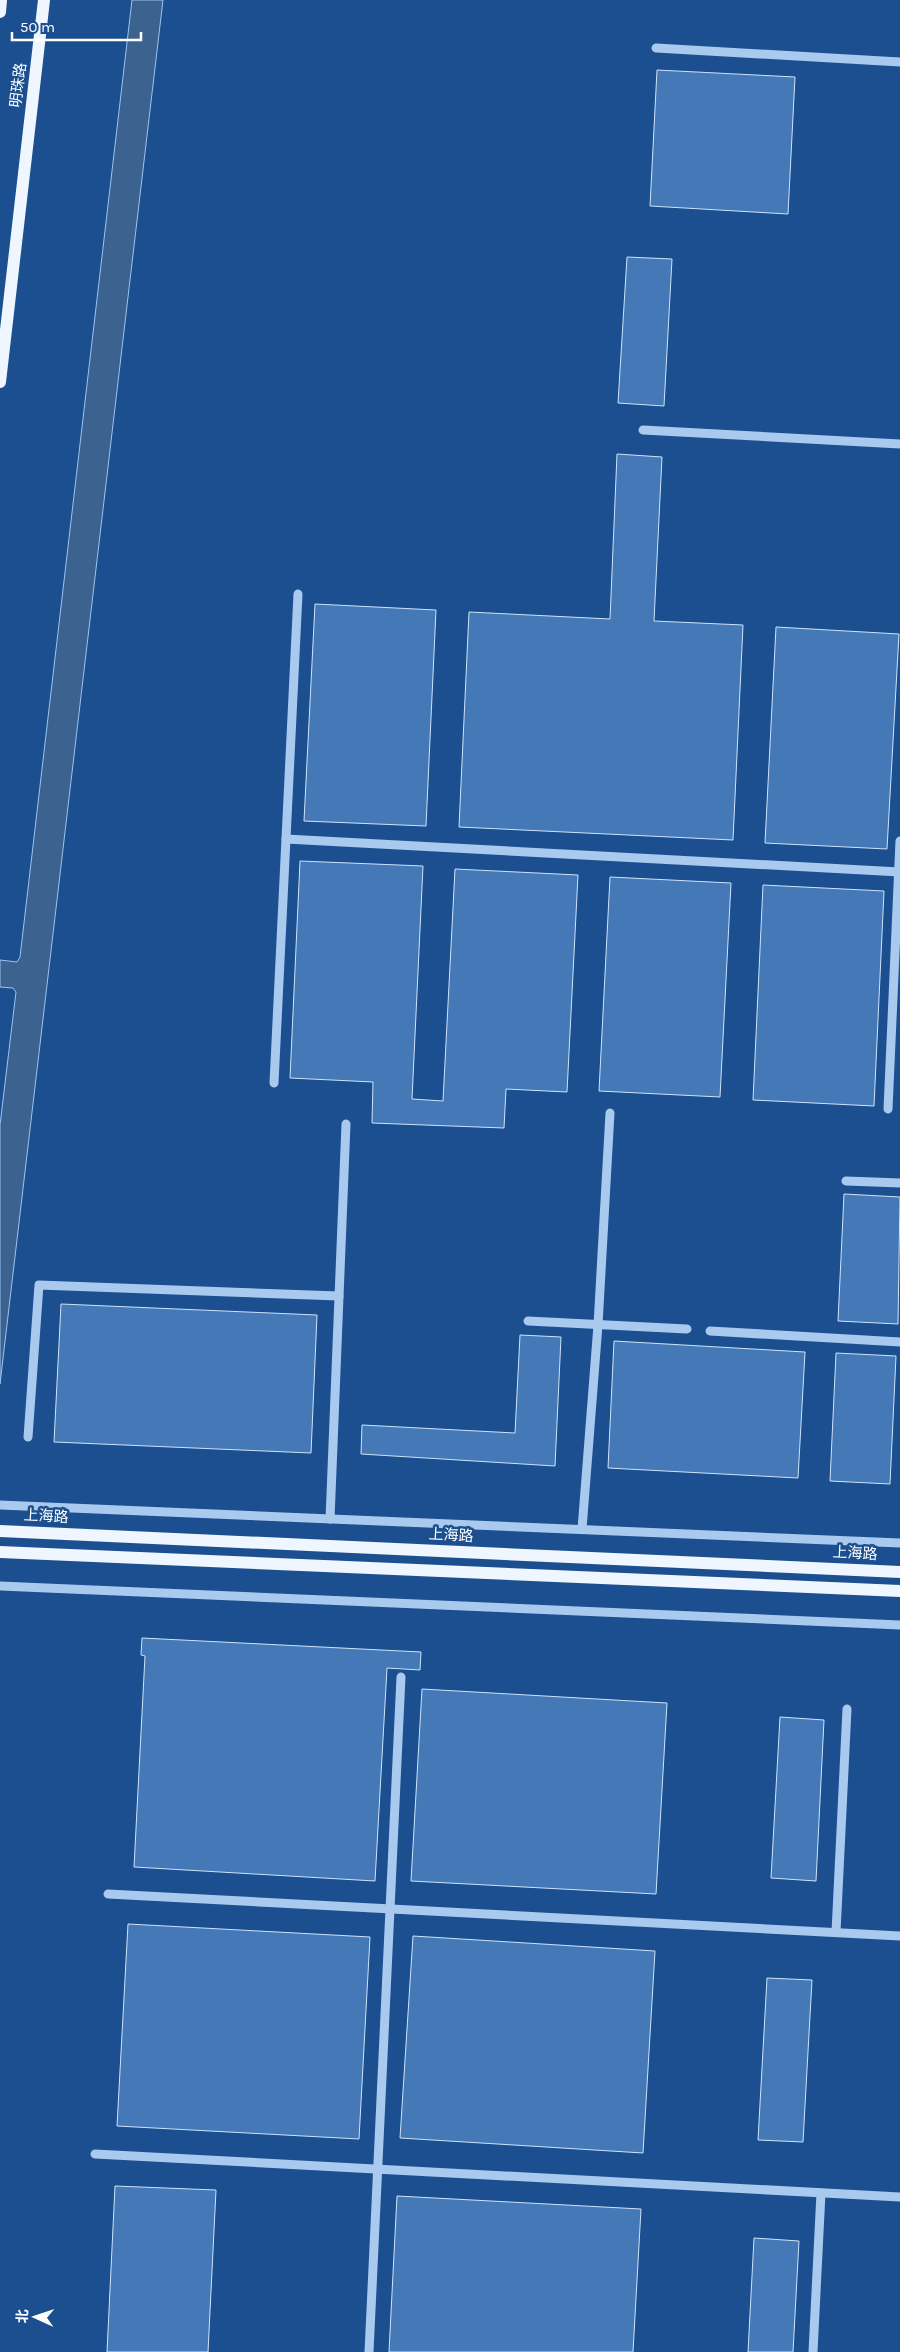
<svg xmlns="http://www.w3.org/2000/svg" width="900" height="2352" viewBox="0 0 900 2352" font-family="Karla,'Noto Sans SC',sans-serif">
<rect width="100%" height="100%" fill="#1b4f8f"/>
<path fill="#3c6290" stroke="#9cc4f0" d="M132,0H163L0,1384V1125L16,992L13,988L0,987V960L17,962L20,957Z"/>
<g fill="#4478b7" stroke="#cfe3fa">
<path d="M657,70L795,77L788,214L650,206Z"/>
<path d="M627,257L672,259L664,406L618,403Z"/>
<path d="M617,454L662,457L654,621L743,625L733,840L459,827L469,612L610,619Z"/>
<path d="M315,604L436,610L426,826L304,821Z"/>
<path d="M776,627L899,634L887,849L765,843Z"/>
<path d="M300,861L423,866L412,1099L443,1101L455,869L578,875L567,1092L506,1089L504,1128L372,1123L373,1082L290,1078Z"/>
<path d="M610,877L731,883L720,1097L599,1091Z"/>
<path d="M763,885L884,891L874,1106L753,1100Z"/>
<path d="M844,1194L900,1197L898,1324L838,1321Z"/>
<path d="M61,1304L317,1315L311,1453L54,1442Z"/>
<path d="M520,1335L561,1337L555,1466L361,1454L362,1425L515,1433Z"/>
<path d="M614,1341L805,1352L798,1478L608,1468Z"/>
<path d="M836,1353L896,1356L890,1484L830,1481Z"/>
<path d="M142,1638L421,1652L420,1670L387,1668L375,1881L134,1867L145,1656L141,1655Z"/>
<path d="M422,1689L667,1703L656,1894L411,1881Z"/>
<path d="M780,1717L824,1720L816,1881L771,1878Z"/>
<path d="M128,1924L370,1937L359,2139L117,2126Z"/>
<path d="M413,1936L655,1951L643,2153L400,2138Z"/>
<path d="M767,1978L812,1980L803,2142L758,2140Z"/>
<path d="M115,2186L216,2190L208,2352H107Z"/>
<path d="M397,2196L641,2209L633,2352H389Z"/>
<path d="M754,2238L799,2241L793,2352H748Z"/>
</g>
<g fill="none" stroke-linecap="round" stroke-linejoin="round">
<g stroke="#a9c9ee" stroke-width="9">
<path d="M656,48L900,62"/>
<path d="M643,430L900,444"/>
<path d="M286,839L900,872"/>
<path d="M274,1083L298,594"/>
<path d="M888,1109L900,841"/>
<path d="M846,1181L900,1183"/>
<path d="M528,1321L687,1329"/>
<path d="M710,1331L900,1342"/>
<path d="M28,1437L39,1285L339,1296"/>
<path d="M0,1505L900,1543"/>
<path d="M330,1519L346,1124"/>
<path d="M582,1529L598,1325L610,1113"/>
<path d="M0,1586L900,1625"/>
<path d="M108,1894L900,1936"/>
<path d="M836,1932L847,1709"/>
<path d="M95,2154L900,2197"/>
<path d="M369,2352L401,1677"/>
<path d="M813,2352L821,2193"/>
</g>
<g stroke="#f0f6ff" stroke-width="12">
<path d="M0,12L1,0"/>
<path d="M0,382L44,0"/>
<path d="M0,1531L900,1572"/>
<path d="M0,1552L900,1591"/>
</g>
</g>
<g text-anchor="middle" dominant-baseline="central" stroke-width="5" stroke-linejoin="round" paint-order="stroke">
<g font-size="15" fill="#fff" stroke="#1b4f8f">
<text transform="translate(18 85) rotate(-83)">明珠路</text>
<text transform="translate(46 1516) rotate(3)">上海路</text>
<text transform="translate(451 1535) rotate(3)">上海路</text>
<text transform="translate(855 1553) rotate(3)">上海路</text>
</g>
</g>
<g transform="translate(35 2317) rotate(273)" stroke="#1b4f8f" stroke-width="4" paint-order="stroke">
<path d="M0-4L9 19L0 12L-9 19Z" fill="#ffffff"/>
<text y="-8" font-size="14" font-weight="bold" text-anchor="middle" fill="#ffffff">北</text>
</g>
<path d="M12 32v8h129v-8" fill="none" stroke="#ffffff" stroke-width="2.5"/>
<text x="20" y="32" font-size="15" fill="#ffffff" stroke="#1b4f8f" stroke-width="4" paint-order="stroke">50 m</text>
</svg>
